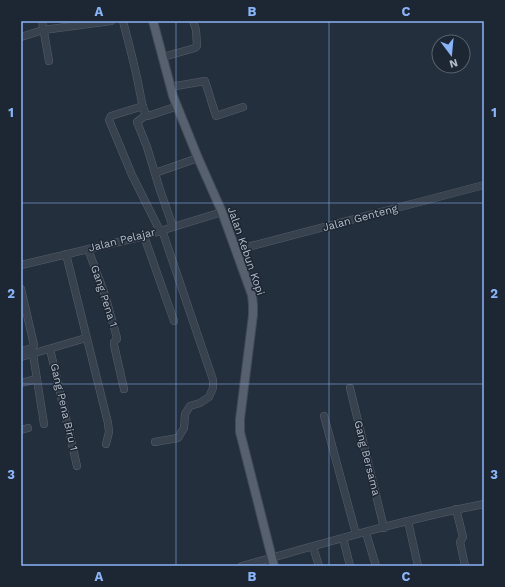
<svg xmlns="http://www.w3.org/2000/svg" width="505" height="587" viewBox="0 0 505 587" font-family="'Work Sans',sans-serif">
<rect width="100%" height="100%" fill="#242f3e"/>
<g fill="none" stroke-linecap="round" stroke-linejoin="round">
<defs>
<g id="minor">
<path d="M42,21L49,61"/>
<path d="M123,21C129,45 136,69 140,93C142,100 142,112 148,116L178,106"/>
<path d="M21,37L43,30L111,21"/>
<path d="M163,57L195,48L197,46L196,30L193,21"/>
<path d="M170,87L205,81L216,116L243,107"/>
<path d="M143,106L111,116L109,120L132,175L160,231"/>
<path d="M146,115L137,122L147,147L160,190L173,227"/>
<path d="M155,173L198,158"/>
<path d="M144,236L174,321"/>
<path d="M88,249L105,295L117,338V339L114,342V345L124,389"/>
<path d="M236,250L484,185"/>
<path d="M66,254L108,423L109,432L106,444"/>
<path d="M21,265L144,236L222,212"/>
<path d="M21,289L34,345L32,348L21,351"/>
<path d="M50,349L77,466"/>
<path d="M33,354L44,424"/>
<path d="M21,357L86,338"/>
<path d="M21,383L37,379"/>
<path d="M350,388L384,528"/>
<path d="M324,416L356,534"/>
<path d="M21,430L28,428"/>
<path d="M155,442L178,438L184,428L185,414L190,406L200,403L209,397L213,388V380L162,230"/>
<path d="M456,509L463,537L460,542L465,566"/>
<path d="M408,521L418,566"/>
<path d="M366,533L376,566"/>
<path d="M343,538L350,566"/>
<path d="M313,547L319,566"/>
<path d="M242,566C322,544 402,520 484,504"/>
</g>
<path id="major" d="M153,21L173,96L198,158L222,212L252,295L253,305V315L240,419V432L274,566"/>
</defs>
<use href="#minor" stroke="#565f6c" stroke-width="8"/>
<use href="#major" stroke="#414a57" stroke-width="10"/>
<use href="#minor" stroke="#38414e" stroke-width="7"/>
<use href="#major" stroke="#56606e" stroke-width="8"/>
</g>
<path fill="none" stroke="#8ab4f8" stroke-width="1" stroke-opacity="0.55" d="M176,21V566M329,21V566M21,203H484M21,384H484"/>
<g text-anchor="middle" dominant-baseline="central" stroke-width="3" stroke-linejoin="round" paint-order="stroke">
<g font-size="11" fill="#b4bcc9" stroke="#1d2633">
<text transform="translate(360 218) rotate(-15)">Jalan Genteng</text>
<text transform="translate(122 240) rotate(-14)">Jalan Pelajar</text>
<text transform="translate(246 251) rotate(71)">Jalan Kebun Kopi</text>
<text transform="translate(104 296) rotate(72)">Gang Pena 1</text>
<text transform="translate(64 407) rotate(77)">Gang Pena Biru 1</text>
<text transform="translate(367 458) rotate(76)">Gang Bersama</text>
</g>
</g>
<rect width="505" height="587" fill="none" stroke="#1d2633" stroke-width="44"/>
<g transform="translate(451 54) rotate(164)"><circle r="19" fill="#1d2633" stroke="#59626f"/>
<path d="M0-3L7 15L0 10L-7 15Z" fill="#8ab4f8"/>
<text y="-6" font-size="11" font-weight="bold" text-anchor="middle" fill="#b4bcc9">N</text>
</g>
<rect x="22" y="22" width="461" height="543" fill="none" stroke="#8ab4f8" stroke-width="1.5"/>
<g font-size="13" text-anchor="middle" font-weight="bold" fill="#8ab4f8">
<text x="99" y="16">A</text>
<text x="252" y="16">B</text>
<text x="406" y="16">C</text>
<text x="11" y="117">1</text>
<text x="494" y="117">1</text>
<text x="11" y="298">2</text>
<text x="494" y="298">2</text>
<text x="11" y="479">3</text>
<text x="494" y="479">3</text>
<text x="99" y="581">A</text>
<text x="252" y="581">B</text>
<text x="406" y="581">C</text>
</g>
</svg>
